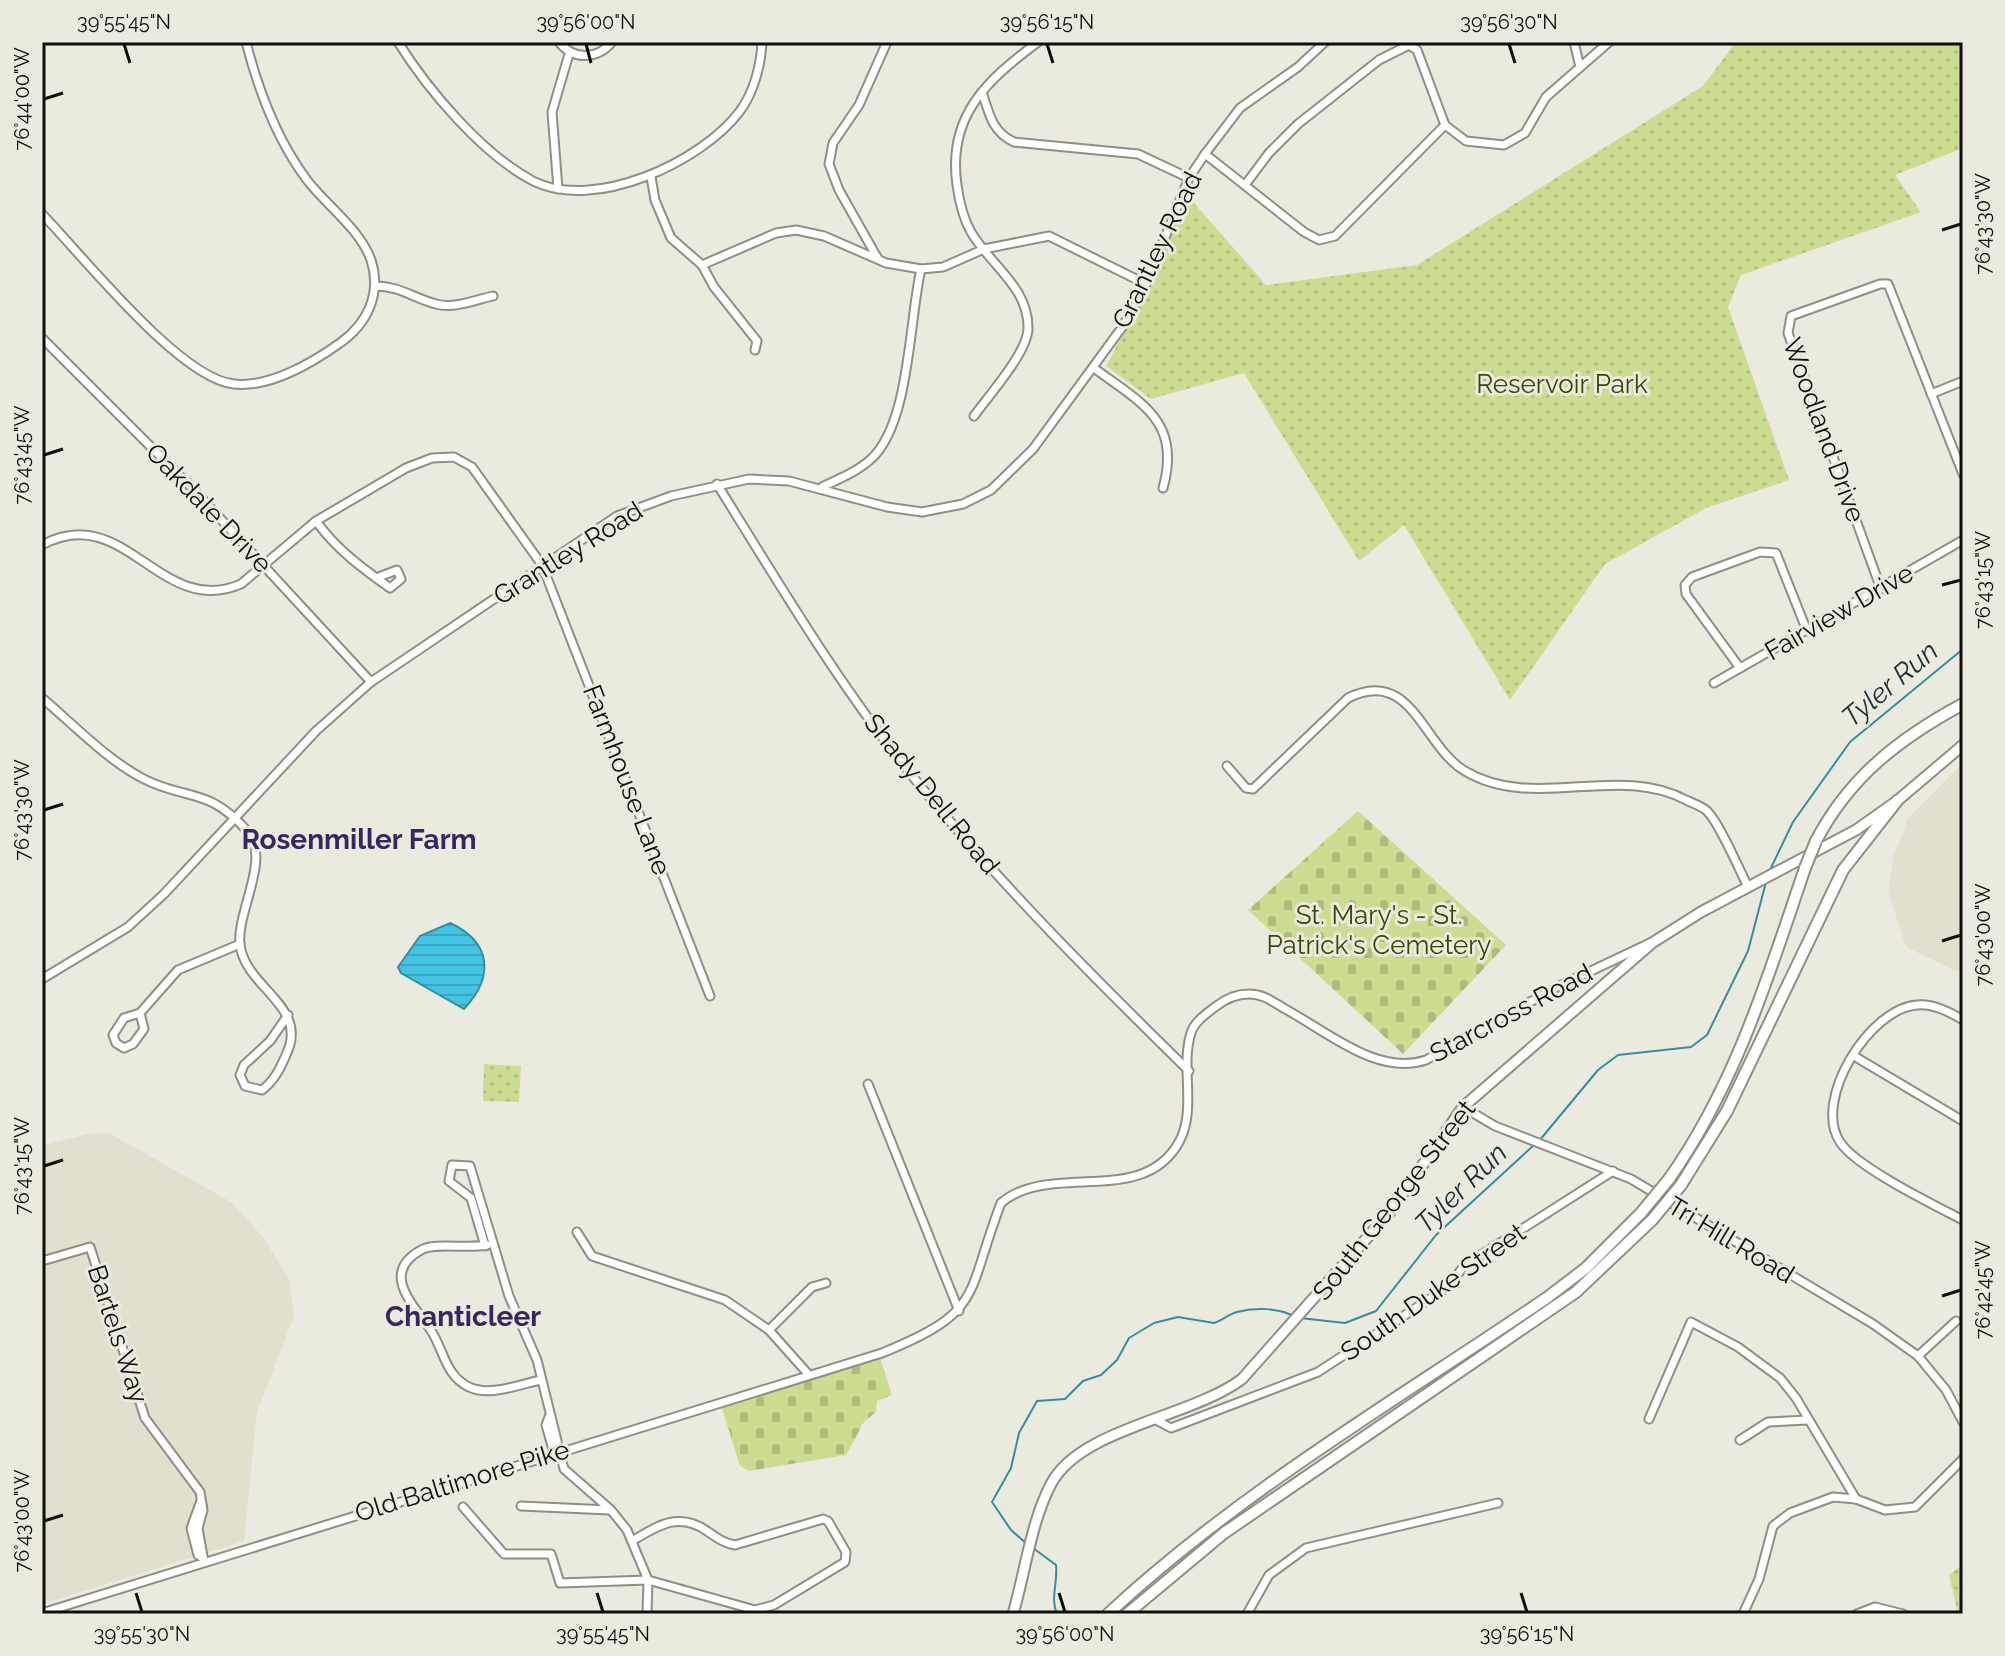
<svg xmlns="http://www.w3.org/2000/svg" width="2005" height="1656" viewBox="0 0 2005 1656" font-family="Raleway,sans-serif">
<defs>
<pattern id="cemetery-stones" width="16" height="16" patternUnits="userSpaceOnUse" patternTransform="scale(2)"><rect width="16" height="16" fill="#ccdc90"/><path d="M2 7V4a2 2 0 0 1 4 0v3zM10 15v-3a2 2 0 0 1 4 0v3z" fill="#aebc7b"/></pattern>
<pattern id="park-dots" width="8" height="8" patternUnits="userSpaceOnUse" patternTransform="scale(2)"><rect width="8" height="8" fill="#ccdc90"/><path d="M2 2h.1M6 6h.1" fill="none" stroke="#aebc7b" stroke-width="1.8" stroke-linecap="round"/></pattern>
<pattern id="water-rules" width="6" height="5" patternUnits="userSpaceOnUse" patternTransform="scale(2)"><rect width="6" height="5" fill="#44c4e3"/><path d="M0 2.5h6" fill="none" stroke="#3aa7c1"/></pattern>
</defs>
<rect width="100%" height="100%" fill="#ebeade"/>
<g fill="#e2dfcc">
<path d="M1963,763V974L1906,947L1888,891L1893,859L1908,818Z"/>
<path d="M109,1133L231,1202L263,1237L289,1279L294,1316L257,1412L244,1541L42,1604V1146L88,1134Z"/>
</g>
<g fill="url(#cemetery-stones)">
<path d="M1358,811L1506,945L1403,1054L1248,910Z"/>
<path d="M879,1355L892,1395L877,1401L876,1412L864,1422L846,1455L749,1471L740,1466L721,1405Z"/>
</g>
<g fill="url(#park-dots)">
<path d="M1736,42H1963V148L1895,175L1921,212L1741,275L1728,307L1789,480L1706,508L1605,564L1510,700L1404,525L1359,561L1244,373L1151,399L1106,366L1151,283L1186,194L1266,285L1417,265L1703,86Z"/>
<path d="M484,1064L521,1066L519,1102L483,1101Z"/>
<path d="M1963,1564V1614H1958L1949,1575Z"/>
</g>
<path fill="url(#water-rules)" stroke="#348ea2" stroke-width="2" d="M450,923C491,942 495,976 464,1009L401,973L398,967L420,936Z"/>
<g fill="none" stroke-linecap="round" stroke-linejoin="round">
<g stroke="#348ea2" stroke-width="2">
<path d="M1769,872L1793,822L1850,742L1963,649"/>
<path d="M1539,1141L1598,1070L1618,1055L1691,1047L1707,1035L1748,951L1766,882"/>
<path d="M1300,1318L1345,1323L1376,1311L1436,1235L1534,1145"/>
<path d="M1028,1545L1011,1530L992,1502L1011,1468L1019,1433L1037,1401L1065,1399L1083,1381L1101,1375L1117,1360L1129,1338L1154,1323L1178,1317L1214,1323C1223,1320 1229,1314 1237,1312C1255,1307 1278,1308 1294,1316"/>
<path d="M1033,1548L1056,1565C1058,1582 1050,1599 1057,1614"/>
</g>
<defs>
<g id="minor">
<path d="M398,42C428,90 482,154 533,181C594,212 702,162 740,111C754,92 761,65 762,42"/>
<path d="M559,42C573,60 597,60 612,42"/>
<path d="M1574,42L1580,67"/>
<path d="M982,92C989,113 992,132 1014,142L1138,154L1189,178"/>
<path d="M1205,154L1304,232L1319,240L1335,236L1445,125L1466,141L1504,145L1525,133L1546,97L1609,42"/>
<path d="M651,177L655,200L671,238L702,265L714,287L757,341L755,350"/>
<path d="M1245,185L1269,153L1298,124L1379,60L1409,45L1417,50L1445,125"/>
<path d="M558,189L552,112L569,54"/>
<path d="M42,214C83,256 180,379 234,384C269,388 312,363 340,343C367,324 382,294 371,260C360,229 326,205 307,180C277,140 258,89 246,42"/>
<path d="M878,259L839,190L829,164L833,143L859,105L887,42"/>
<path d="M702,265L776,233L796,230L824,236L886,263L921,269L943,267L984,249L1049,236L1146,284"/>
<path d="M375,286C400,286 413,298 436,304C454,309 475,300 493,296"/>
<path d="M42,338L194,490L371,682"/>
<path d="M1094,368C1141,403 1182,421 1163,488"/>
<path d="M1931,394L1963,381"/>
<path d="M974,416C989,395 1027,353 1028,329C1029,287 990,265 971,232C963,218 959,200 957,185C947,116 987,80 1038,42"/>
<path d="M717,484C776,579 833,675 902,763C989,873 1089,973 1189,1071"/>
<path d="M822,487C838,479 857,472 871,459C910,424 909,320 921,269"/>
<path d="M316,521C336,549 362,568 390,588L401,579L397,570L376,578"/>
<path d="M42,545C125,500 160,619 241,584L316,521L406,468L432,458L454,457L472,467L542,565L710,996"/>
<path d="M1881,589L1788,333L1791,316L1880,284H1888L1963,474"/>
<path d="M1740,668L1686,594L1685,585L1692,577L1760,552L1776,553L1807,631"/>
<path d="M1714,683L1963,540"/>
<path d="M42,698C73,724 106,759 142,778C185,801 209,786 248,832C271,859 236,913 240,945C246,989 310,1006 286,1055C280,1069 274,1081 262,1090L245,1086L240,1075L244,1065L270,1041L288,1015"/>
<path d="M1227,766L1246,788L1253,789L1348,698C1412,666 1423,747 1465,771C1533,812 1617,763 1686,800C1692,803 1702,806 1707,811C1720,824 1739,869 1748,887"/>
<path d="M42,979L128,927L164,894L316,731L371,682L617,516L671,496L749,479L789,481L887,507L922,512L963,504L991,490L1033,449L1123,326L1146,284L1189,178L1205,154L1240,108L1298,67L1325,42"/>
<path d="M140,1013L144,1029L133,1044L124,1048L116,1043L113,1035L124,1018L140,1013L178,970L240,944"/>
<path d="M1963,1020C1950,1012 1932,1003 1917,1005C1870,1008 1812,1100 1840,1142C1856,1167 1934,1205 1963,1220"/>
<path d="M1854,1056L1963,1121"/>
<path d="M868,1084L959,1311"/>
<path d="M1463,1107L1495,1126L1631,1179L1873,1324L1918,1356L1946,1390L1963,1422"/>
<path d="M577,1232L592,1256L725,1300L769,1330L809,1375"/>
<path d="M487,1245C468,1249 434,1242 421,1250C378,1274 416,1307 432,1332C444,1352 446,1376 469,1387C490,1397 520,1384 541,1380"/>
<path d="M485,1246L471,1198L449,1181L452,1165L470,1166L509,1296L537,1360L564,1469L611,1510L627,1530L648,1580L647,1614"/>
<path d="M42,1261L90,1247L145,1418L200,1492L203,1510L198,1528L204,1562"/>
<path d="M769,1330L812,1287L826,1283"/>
<path d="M1918,1356L1956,1321"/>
<path d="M549,1417L546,1425L554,1453"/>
<path d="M1649,1419L1691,1322L1738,1347L1780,1378L1796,1398L1856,1499"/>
<path d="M1156,1420L1171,1428L1318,1372L1448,1287L1464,1266L1613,1171"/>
<path d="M1740,1440L1768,1422L1807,1420"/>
<path d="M201,1501L191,1528L198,1555L203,1558"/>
<path d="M521,1506L609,1510"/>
<path d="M463,1507L504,1554H551L560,1583L648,1580L755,1610L774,1605L845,1562L846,1552L828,1521L823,1519L735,1545C723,1543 716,1537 707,1531C679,1511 657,1526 632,1541"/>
<path d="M42,1613L882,1353C985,1311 965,1297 1001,1203C1050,1161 1143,1208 1179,1142C1197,1110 1180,1067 1191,1033C1194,1022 1206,1014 1215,1007C1225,999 1236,994 1249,994C1265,994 1274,1003 1287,1010C1329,1033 1378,1076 1426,1060L1557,987L1650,943"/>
<path d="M1247,1614L1269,1575L1306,1548L1498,1503"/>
<path d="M1743,1614L1759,1579L1773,1526L1790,1513L1833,1497L1856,1499L1885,1510L1915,1507L1963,1459"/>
<path d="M1857,1614L1875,1607L1903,1614"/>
</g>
<path id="major" d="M1013,1614C1025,1573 1031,1522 1051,1484C1080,1428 1190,1418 1242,1379L1390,1212L1463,1107L1652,943L1701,912L1856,830L1897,801L1963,745"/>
<g id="highway">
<path d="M1816,841C1850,776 1900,738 1963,704"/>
<path d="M1669,1179C1736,1084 1768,977 1805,868"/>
<path d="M1681,1185L1727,1111L1843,870L1897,801"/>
<path d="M1108,1614C1240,1491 1400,1398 1548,1297L1586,1268L1641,1213"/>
<path d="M1127,1614L1224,1533L1576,1292L1652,1220"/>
</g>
</defs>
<use href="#minor" stroke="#918f85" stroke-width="11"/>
<use href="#major" stroke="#918f85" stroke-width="13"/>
<use href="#highway" stroke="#918f85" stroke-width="14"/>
<use href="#minor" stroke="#fff" stroke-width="7"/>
<use href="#major" stroke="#fff" stroke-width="9"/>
<use href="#highway" stroke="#fff" stroke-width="10"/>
<defs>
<g id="highway-bridge">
<path d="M1805,868L1816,841"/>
<path d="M1641,1213L1669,1179"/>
<path d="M1652,1220L1681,1185"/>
</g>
</defs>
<use href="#highway-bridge" stroke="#918f85" stroke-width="14" stroke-linecap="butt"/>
<use href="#highway-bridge" stroke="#fff" stroke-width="10"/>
</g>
<path fill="none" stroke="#0f0f0b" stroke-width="3" d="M124,44L130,63M586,44L591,63M1047,44L1053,63M1509,44L1515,63M44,99L63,93M1942,230L1961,224M44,455L63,449M1942,585L1961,580M44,810L63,804M1942,941L1961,935M44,1166L63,1160M1942,1296L1961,1290M44,1521L63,1515M136,1593L142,1612M597,1593L603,1612M1059,1593L1065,1612M1521,1593L1527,1612"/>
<g text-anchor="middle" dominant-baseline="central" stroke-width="6" stroke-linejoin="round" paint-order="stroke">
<g font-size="26" fill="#0f0f0b" stroke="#ebeade">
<text transform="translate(1157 250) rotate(-64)">Grantley Road</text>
<text transform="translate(1824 430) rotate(70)">Woodland Drive</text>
<text transform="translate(209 508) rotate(46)">Oakdale Drive</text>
<text transform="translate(568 553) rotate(-32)">Grantley Road</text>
<text transform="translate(1839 612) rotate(-30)">Fairview Drive</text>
<text transform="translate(627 780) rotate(69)">Farmhouse Lane</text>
<text transform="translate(932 794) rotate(51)">Shady Dell Road</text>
<text transform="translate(1511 1013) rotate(-28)">Starcross Road</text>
<text transform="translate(1394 1200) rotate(-52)">South George Street</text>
<text transform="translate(1731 1240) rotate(31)">Tri Hill Road</text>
<text transform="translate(1433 1292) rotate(-35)">South Duke Street</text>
<text transform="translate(118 1334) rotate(72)">Bartels Way</text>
<text transform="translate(462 1481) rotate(-17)">Old Baltimore Pike</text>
</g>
<g font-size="26" fill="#3c4600" stroke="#ebeade">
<text x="1562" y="384">Reservoir Park</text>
<text x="1379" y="915">St. Mary's - St.<tspan x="1379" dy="30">Patrick's Cemetery</tspan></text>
</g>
<g font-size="28" font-style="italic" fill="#1a3036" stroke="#ebeade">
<text transform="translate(1890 684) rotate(-40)">Tyler Run</text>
<text transform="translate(1461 1188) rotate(-44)">Tyler Run</text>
</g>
<g font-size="28" font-weight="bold" fill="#362762" stroke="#ebeade">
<text x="359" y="839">Rosenmiller Farm</text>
<text x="463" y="1316">Chanticleer</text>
</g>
</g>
<rect width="2005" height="1656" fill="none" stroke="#ebeade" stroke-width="88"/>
<rect x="44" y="44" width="1917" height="1568" fill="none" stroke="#0f0f0b" stroke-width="3"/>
<g font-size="20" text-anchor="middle" fill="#0f0f0b">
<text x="124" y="29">39°55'45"N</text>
<text x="586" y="29">39°56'00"N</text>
<text x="1047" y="29">39°56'15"N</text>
<text x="1509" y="29">39°56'30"N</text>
<text transform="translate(22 99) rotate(-90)" y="7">76°44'00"W</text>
<text transform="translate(1983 224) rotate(-90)" y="7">76°43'30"W</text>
<text transform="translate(22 455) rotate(-90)" y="7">76°43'45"W</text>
<text transform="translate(1983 580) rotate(-90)" y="7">76°43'15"W</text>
<text transform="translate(22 810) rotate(-90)" y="7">76°43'30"W</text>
<text transform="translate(1983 935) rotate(-90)" y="7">76°43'00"W</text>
<text transform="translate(22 1166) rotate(-90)" y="7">76°43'15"W</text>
<text transform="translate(1983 1290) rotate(-90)" y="7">76°42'45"W</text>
<text transform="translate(22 1521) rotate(-90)" y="7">76°43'00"W</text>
<text x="142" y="1641">39°55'30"N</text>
<text x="603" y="1641">39°55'45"N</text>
<text x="1065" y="1641">39°56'00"N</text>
<text x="1527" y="1641">39°56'15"N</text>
</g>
</svg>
